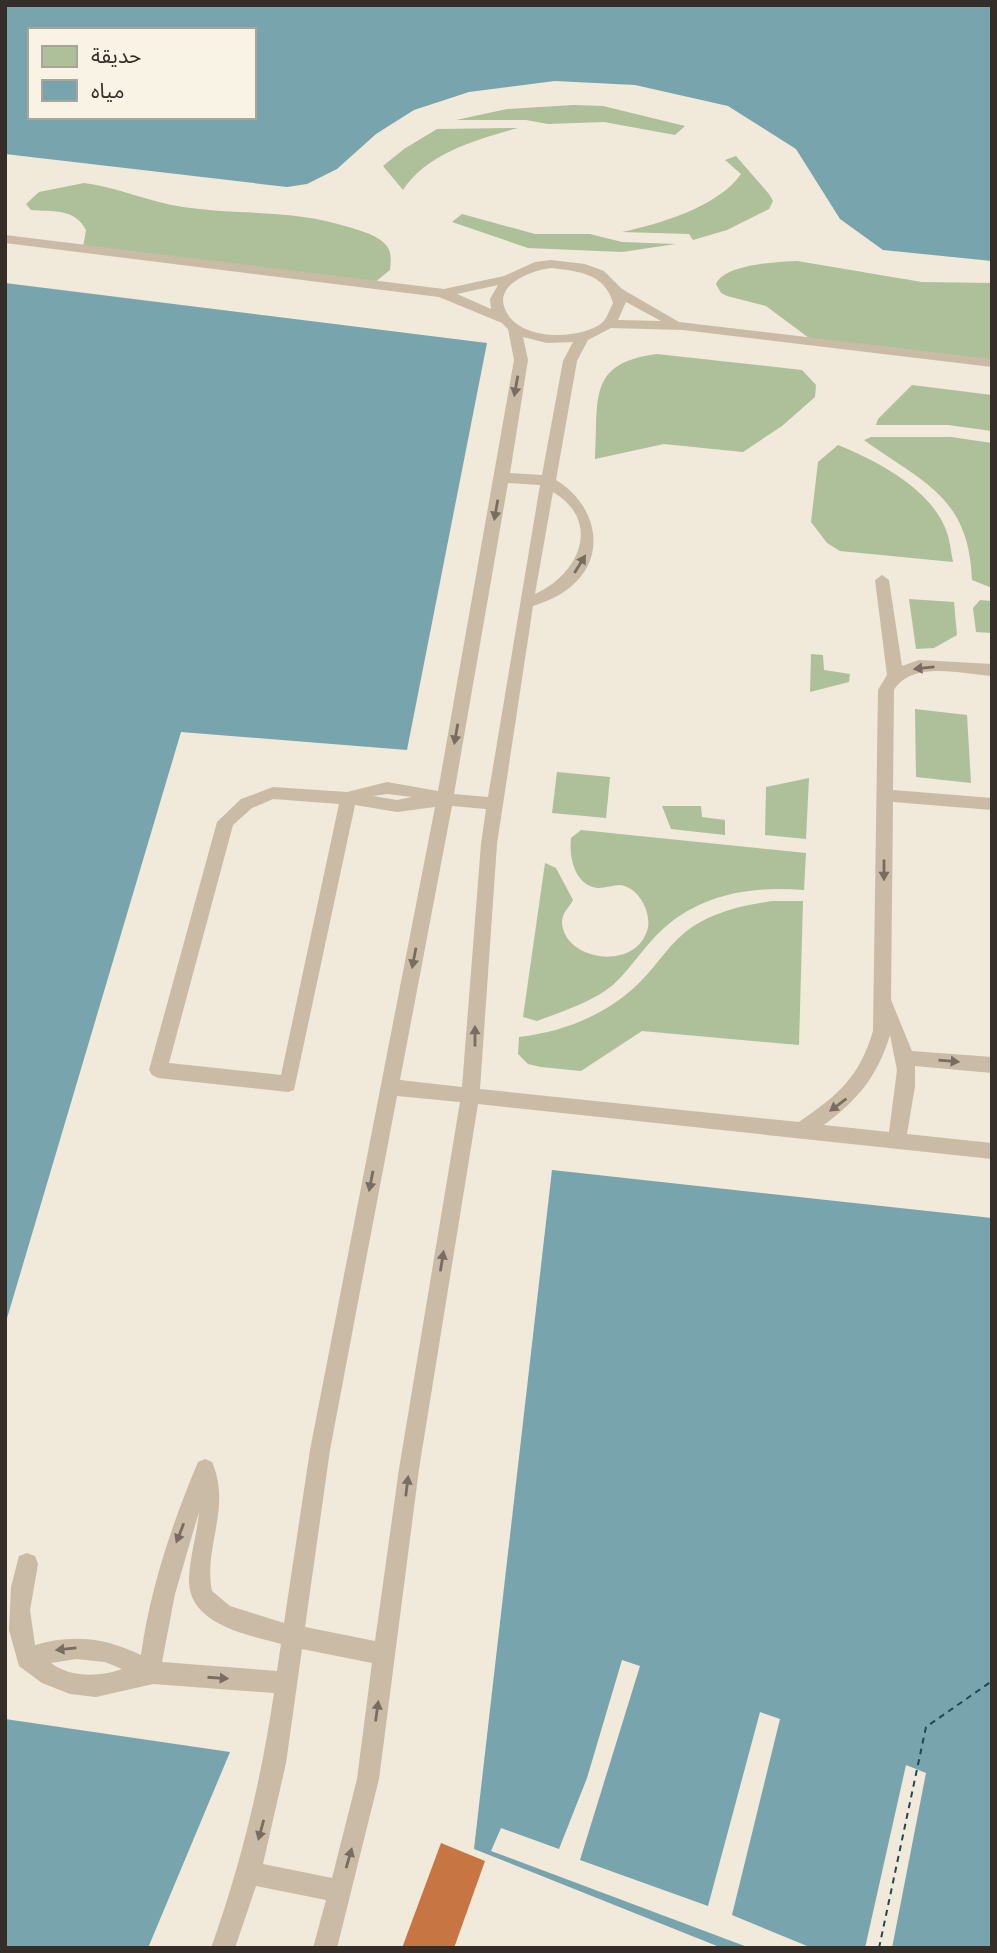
<svg xmlns="http://www.w3.org/2000/svg" width="997" height="1953" viewBox="0 0 997 1953" font-family="Quicksand,'Noto Sans Arabic',sans-serif">
<rect width="100%" height="100%" fill="#f1e9d9"/>
<g fill="#aec099">
<path d="M574,105L603,106L685,126L675,135L604,122L548,124L526,120H456L507,109Z"/>
<path d="M518,128C478,139 427,153 403,190L383,166L404,149L437,129Z"/>
<path d="M736,156L769,194L773,201L769,209L727,230L693,240L689,234L622,232C659,224 718,207 741,174L725,160Z"/>
<path d="M84,183C117,187 149,202 183,207C244,216 290,208 352,228C364,232 377,235 386,245C392,252 391,261 390,270L374,283L83,247L86,230C75,208 53,212 31,210L26,204L39,192Z"/>
<path d="M462,214L535,234H590L622,242L676,244L622,252L528,248L452,222Z"/>
<path d="M797,261L922,282L992,283V361L809,338L766,306L727,296L721,293L716,284C725,264 777,262 797,261Z"/>
<path d="M657,354L802,370L816,385L815,397L782,426L743,452L664,444L595,459C599,400 586,363 657,354Z"/>
<path d="M912,385L992,395V431L948,425H876L878,419Z"/>
<path d="M871,437H951L992,443V588L972,580C969,496 923,483 864,440Z"/>
<path d="M838,445C877,461 930,488 946,530C950,540 951,552 953,562L840,551L827,543L811,522L818,462Z"/>
<path d="M909,599L954,602L957,635L934,648L916,649Z"/>
<path d="M980,600L992,601V633L976,632L973,608Z"/>
<path d="M811,654L823,655L824,670L850,674L849,682L810,692Z"/>
<path d="M915,709L967,715L971,783L916,777Z"/>
<path d="M557,772L610,777L606,818L552,813Z"/>
<path d="M809,778L806,839L765,835L766,787Z"/>
<path d="M662,806H701L702,817L725,820V835L671,829Z"/>
<path d="M581,830L806,853L804,890C754,886 703,893 664,928C645,945 632,967 614,984C593,1002 563,1011 537,1021L523,1017L545,863L556,868L573,900C569,908 562,912 562,923C565,961 634,971 647,931C653,914 639,887 620,885C611,885 601,890 593,887C573,881 569,854 571,838Z"/>
<path d="M773,901H803L799,1045L642,1031L581,1071L541,1067L528,1064L518,1054L519,1037C564,1032 608,1014 640,982C658,964 670,942 692,927C717,911 744,905 773,901Z"/>
</g>
<g fill="#78a4ae" fill-rule="evenodd">
<path d="M5,5H992V261L883,250L840,219L796,149L728,106L635,85L555,81L469,92L414,110L376,134L337,169L307,184L287,187L5,154ZM30,30H254V117H30Z"/>
<path d="M5,283L487,343L407,750L181,732L5,1325Z"/>
<path d="M552,1170L992,1218V1948H722L474,1849Z"/>
<path d="M5,1719L230,1752L148,1948H5Z"/>
</g>
<g fill="#f1e9d9">
<path d="M622,1660L640,1666L580,1860L708,1906L760,1712L780,1719L732,1915L812,1948H750L491,1851L501,1828L559,1849L587,1778Z"/>
<path d="M906,1765L926,1773L892,1948H865Z"/>
</g>
<g fill="none" stroke-linecap="round" stroke-linejoin="round">
<path stroke="#1c4a56" stroke-width="2" stroke-dasharray="6 5" stroke-linecap="butt" d="M879,1948L926,1727L992,1681"/>
</g>
<path fill="#c67543" d="M441,1843L485,1861L454,1948H402Z"/>
<g fill="none" stroke-linecap="round" stroke-linejoin="round">
<path fill="#c9bba5" fill-rule="evenodd" d="M5,235L444,289L504,276L535,262L551,260L585,264L604,271L622,289L679,322L992,359V367L683,330L611,328L588,340L577,361L556,480C596,504 610,557 568,589C558,597 545,602 533,606L497,844L480,1089L799,1122C838,1095 859,1078 873,1031L878,690L887,675L875,580L882,575L889,580L902,666L919,660L992,664V676C962,674 912,660 894,690L893,790L992,798V810L893,802L891,1000L912,1051L992,1057V1073L915,1066V1086L907,1134L992,1143V1159L478,1104L419,1469L379,1779L337,1948H313L326,1900L256,1886L235,1948H211C241,1864 261,1781 274,1693L153,1684L96,1697L70,1694L42,1683L19,1666L9,1630L11,1587L19,1556L27,1553L35,1556L38,1564L30,1610L35,1645C74,1634 105,1638 141,1655C150,1589 172,1524 198,1462L205,1459L212,1462C232,1508 203,1547 212,1591L230,1606L284,1623L310,1450L435,807L397,812L355,805L294,1090L288,1092L158,1078L152,1075L149,1070L217,822L241,799L273,787L347,792L387,782L438,791L514,360L508,329L502,323L439,297L5,243ZM551,268C577,271 605,273 613,303C610,309 607,318 603,322C581,341 517,341 505,309C494,284 533,270 551,268ZM498,285L490,299L491,309L457,294ZM626,302L661,321L618,320ZM523,337L547,343L573,342L563,361L542,475L510,473L528,360ZM508,483L540,485L488,797L454,794ZM553,492C602,521 580,574 535,594ZM387,794L412,797L397,800L373,796ZM273,799L339,804L281,1075L169,1063L233,825L252,808ZM452,806L486,809L481,844L462,1087L400,1080ZM890,1035L897,1070L889,1132L824,1125C858,1100 878,1075 890,1035ZM397,1096L460,1102L399,1469L375,1641L305,1627L330,1450ZM199,1512C197,1535 189,1559 189,1582C190,1625 249,1635 281,1644L277,1671L162,1662L175,1594ZM302,1649L372,1663L357,1779L332,1878L263,1864L286,1763ZM76,1659L105,1662L122,1669C100,1677 70,1678 51,1663Z"/>
</g>
<defs><path id="oneway-solid" d="M-6-.8H1V-3.2L6.5 0L1 3.2V.8H-6Z" transform="scale(1.75)"/></defs>
<g fill="#786d60">
<use href="#oneway-solid" transform="translate(516 386) rotate(100)"/>
<use href="#oneway-solid" transform="translate(496 510) rotate(100)"/>
<use href="#oneway-solid" transform="translate(580 564) rotate(-58)"/>
<use href="#oneway-solid" transform="translate(924 668) rotate(174)"/>
<use href="#oneway-solid" transform="translate(456 734) rotate(100)"/>
<use href="#oneway-solid" transform="translate(884 870) rotate(90)"/>
<use href="#oneway-solid" transform="translate(414 958) rotate(101)"/>
<use href="#oneway-solid" transform="translate(475 1036) rotate(-90)"/>
<use href="#oneway-solid" transform="translate(949 1061) rotate(5)"/>
<use href="#oneway-solid" transform="translate(838 1105) rotate(143)"/>
<use href="#oneway-solid" transform="translate(371 1181) rotate(101)"/>
<use href="#oneway-solid" transform="translate(442 1261) rotate(-81)"/>
<use href="#oneway-solid" transform="translate(407 1486) rotate(-83)"/>
<use href="#oneway-solid" transform="translate(180 1533) rotate(111)"/>
<use href="#oneway-solid" transform="translate(66 1649) rotate(174)"/>
<use href="#oneway-solid" transform="translate(218 1678) rotate(4)"/>
<use href="#oneway-solid" transform="translate(377 1711) rotate(-82)"/>
<use href="#oneway-solid" transform="translate(261 1830) rotate(105)"/>
<use href="#oneway-solid" transform="translate(349 1858) rotate(-74)"/>
</g>
<rect width="997" height="1953" fill="none" stroke="#352d27" stroke-width="14"/>
<rect x="28" y="28" width="228" height="91" fill="#f9f3e5" stroke="#aba499" stroke-width="2"/>
<rect x="42" y="46" width="35" height="21" fill="#aec099" stroke="#aba499" stroke-width="2"/>
<text x="91" y="63" font-size="21" fill="#352d27">حديقة</text>
<rect x="42" y="80" width="35" height="21" fill="#78a4ae" stroke="#aba499" stroke-width="2"/>
<text x="91" y="98" font-size="21" fill="#352d27">مياه</text>
</svg>
